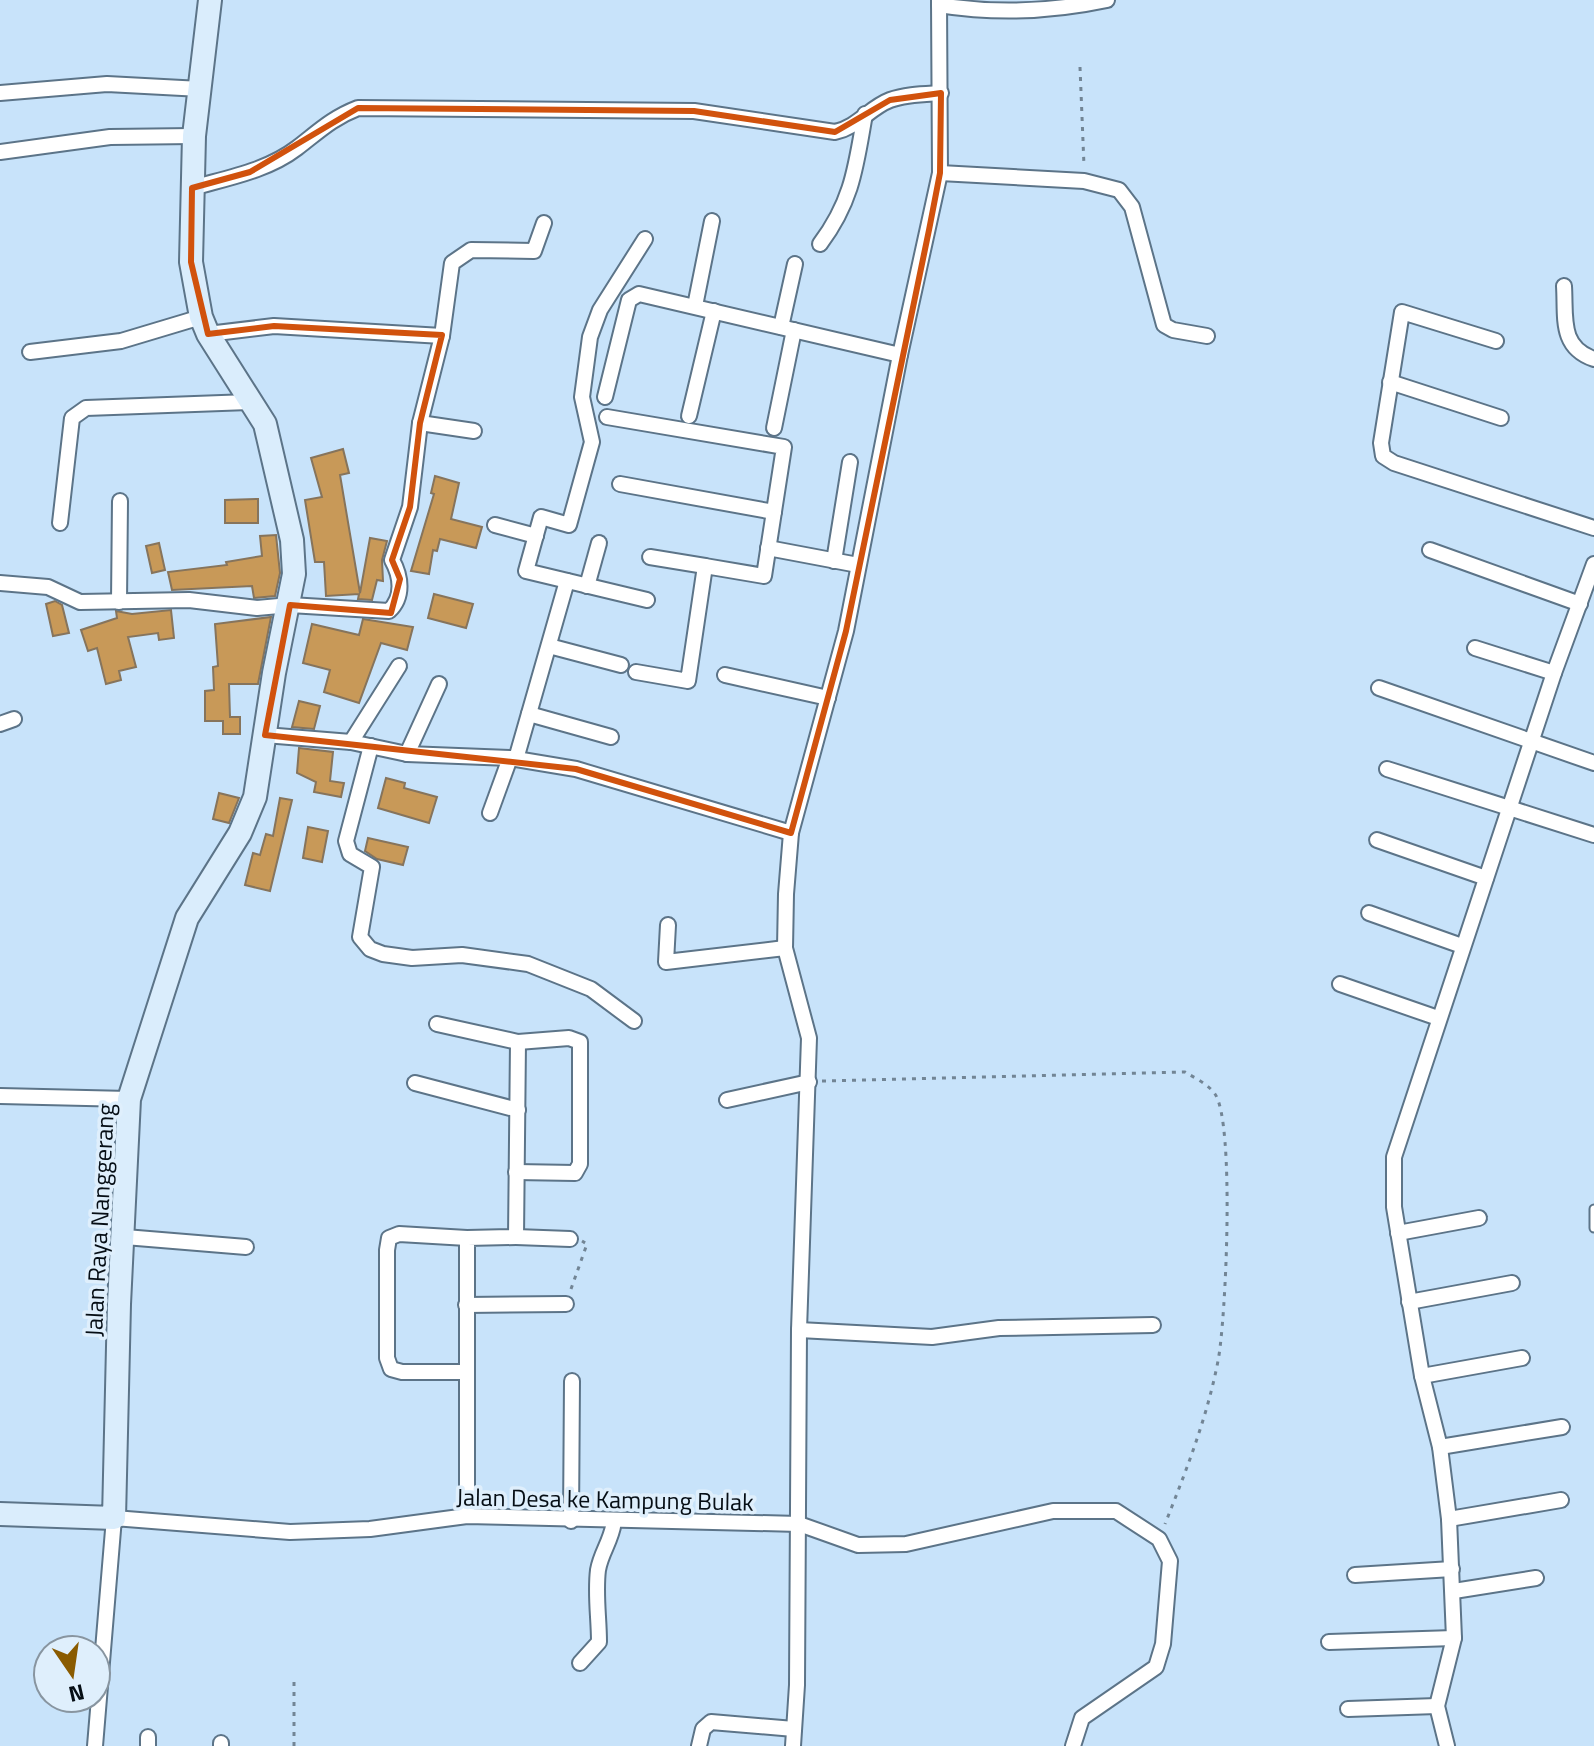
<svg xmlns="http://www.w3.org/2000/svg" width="1594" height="1746" viewBox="0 0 1594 1746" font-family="'Titillium Web',sans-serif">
<rect width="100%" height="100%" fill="#c8e3fa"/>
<g fill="#c89958" stroke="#86745c" stroke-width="2">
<path d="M343,449L349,473L340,475L360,593L370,538L387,541L382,560L383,581L377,580L372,600L358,599L359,594L326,596L324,562H315L305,500L322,497L311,458Z"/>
<path d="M435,476L459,483L451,519L482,527L476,548L440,539L437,551L433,550L429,574L411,571L434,494L431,493Z"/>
<path d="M258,499V523H225V500Z"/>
<path d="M276,535L280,573L275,596L254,598L252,586L172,590L168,572L227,565L226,562L262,556L260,536Z"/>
<path d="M159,543L165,570L152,573L146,546Z"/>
<path d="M434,594L473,604L466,628L428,618Z"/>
<path d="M55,601L62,605L69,633L53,636L46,604Z"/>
<path d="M171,610L174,638L159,640L158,633L128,637L136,667L119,671L121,680L106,684L97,648L88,651L81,630L117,618L116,611L132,614Z"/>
<path d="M271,617L258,684H229L230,717H240V734H223V721H205V691L214,690L213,667L218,666L215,624Z"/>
<path d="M363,619L413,627L407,650L381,643L359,703L324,692L330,670L303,663L312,624L359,635Z"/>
<path d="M299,701L320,706L314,729L292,727Z"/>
<path d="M299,748L333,752L330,781L344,783L341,797L314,792L316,782L297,773Z"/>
<path d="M386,778L405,783L404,788L437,797L429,823L378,808Z"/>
<path d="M219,793L239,798L229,823L213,819Z"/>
<path d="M280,798L292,800L270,891L245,885L253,853L260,855L266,834L273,836Z"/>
<path d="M308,827L328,831L322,862L303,858Z"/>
<path d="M368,838L408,847L403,865L377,859L365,851Z"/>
</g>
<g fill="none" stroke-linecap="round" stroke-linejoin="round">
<defs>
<path id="lane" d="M1594,1209V1228"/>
<g id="street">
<path d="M939,5C995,14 1051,12 1107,0"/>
<path d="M0,93L107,84L201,89"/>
<path d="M0,152L110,137L194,136"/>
<path d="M940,173L1084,181L1119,190L1132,207L1164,325L1173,330L1207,336"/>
<path d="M192,188C227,178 267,171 297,148C318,132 332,118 358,108L694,111L835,132C858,127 869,108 890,100C906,94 925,94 941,93"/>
<path d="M645,239L600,310L590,337L582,397L592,442L569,525L541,517L526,571L647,600"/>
<path d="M820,244C853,200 856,165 865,114"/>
<path d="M1564,286C1566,317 1559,347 1594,359"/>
<path d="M695,306L712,221"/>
<path d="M781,327L795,264"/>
<path d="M208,334L274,326L442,336"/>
<path d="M1496,341L1402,312L1381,443L1383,456L1394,463L1594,528"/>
<path d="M30,352L121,341L201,317"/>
<path d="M1390,382L1501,418"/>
<path d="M605,397L629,300L639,294L900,355L940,173L939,0"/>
<path d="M689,416L714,311"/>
<path d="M607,417L784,447L764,576L705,566L688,681L636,672"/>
<path d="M420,423L474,431"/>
<path d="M774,428L794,330"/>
<path d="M620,484L774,512"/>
<path d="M60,523L72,418L86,408L249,402"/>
<path d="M495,525L536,536"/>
<path d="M768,548L858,565"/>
<path d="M1430,550L1580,604"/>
<path d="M650,557L705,566"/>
<path d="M834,561L850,462"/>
<path d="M0,583L48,587L80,602L189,600L257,608L290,605L389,611C404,597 401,576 392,560L410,507L420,423L442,336L452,263L471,250L534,251L544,223"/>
<path d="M587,586L599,543"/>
<path d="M119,602L120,501"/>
<path d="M549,646L621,665"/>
<path d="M1475,648L1554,673"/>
<path d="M725,675L828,698"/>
<path d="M1379,688L1594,763"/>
<path d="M529,714L611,737"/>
<path d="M0,724L14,719"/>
<path d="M265,735L351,742L407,754L510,758L576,769L791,833"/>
<path d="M351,742L399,666"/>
<path d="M371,746L346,841L350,854L372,867L360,937L370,949L383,954L412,958L462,955L528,964L591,989L634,1021"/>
<path d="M407,754L439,684"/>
<path d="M516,759L567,581"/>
<path d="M1387,769L1594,835"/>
<path d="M490,813L510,758"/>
<path d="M1377,840L1486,878"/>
<path d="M1369,913L1462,946"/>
<path d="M668,925L666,962L785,948"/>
<path d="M1340,984L1438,1018"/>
<path d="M437,1024L518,1042L569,1038L580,1042V1164L575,1173L516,1172"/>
<path d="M415,1083L518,1110"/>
<path d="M0,1096L129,1099"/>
<path d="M727,1100L809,1082"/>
<path d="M1398,1233L1479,1218"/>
<path d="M125,1237L246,1247"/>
<path d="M516,1237L570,1239"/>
<path d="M1409,1302L1512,1283"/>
<path d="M466,1305L566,1304"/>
<path d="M799,1330L932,1337L999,1328L1153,1325"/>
<path d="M465,1372H402L391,1369L387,1358V1250L389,1238L399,1234L467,1238"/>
<path d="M1422,1376L1522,1358"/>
<path d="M1440,1447L1562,1427"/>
<path d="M467,1516V1238L516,1237L518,1042"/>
<path d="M1449,1519L1561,1500"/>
<path d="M571,1521L572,1381"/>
<path d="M1355,1575L1452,1569"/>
<path d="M1454,1591L1536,1578"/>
<path d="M1329,1642L1454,1638"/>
<path d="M580,1663L599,1642C599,1618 595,1594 598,1570C601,1552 612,1540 614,1521"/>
<path d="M1348,1709L1437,1706"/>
<path d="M95,1746L114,1518L290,1532L370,1529L467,1516L799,1524L858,1545L906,1544L1053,1511H1116L1159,1539L1170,1561L1163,1644L1156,1667L1082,1718L1073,1746"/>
<path d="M148,1746V1737"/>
<path d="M221,1746V1743"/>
<path d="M699,1746L703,1729L711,1722L794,1729"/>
<path d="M793,1746L797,1685L799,1330L809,1038L785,948L786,894L791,833L846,631L900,355"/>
<path d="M1447,1746L1437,1706L1454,1638L1449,1519L1440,1447L1422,1376L1394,1207V1157L1554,673L1594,564"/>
</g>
<path id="secondary" d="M0,1514L114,1518L119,1304L129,1099L187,918L240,833L255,797L274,673L294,574L292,540L265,424L208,334L201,317L191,262L194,136L210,0"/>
</defs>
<use href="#lane" stroke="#5c7488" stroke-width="11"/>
<use href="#street" stroke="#5c7488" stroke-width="18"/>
<use href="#secondary" stroke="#5c7488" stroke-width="26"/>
<g stroke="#728595" stroke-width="3" stroke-dasharray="4 6" stroke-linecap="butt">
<path d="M1080,67L1084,166"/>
<path d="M822,1081L1185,1072C1195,1078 1208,1084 1215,1094C1235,1123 1226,1320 1218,1361C1207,1418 1186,1471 1165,1524"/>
<path d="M571,1289L587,1244L582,1241"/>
<path d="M294,1746V1678"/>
</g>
<use href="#lane" stroke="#fff" stroke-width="7"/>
<use href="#street" stroke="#fff" stroke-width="14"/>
<use href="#secondary" stroke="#daedfc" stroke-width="22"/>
</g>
<path fill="none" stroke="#d1520d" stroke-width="6" stroke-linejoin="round" d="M941,93L940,173L929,230L846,631L791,833L576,769L265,735L290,605L391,613L400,579L392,560L410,507L420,423L442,335L274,326L208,334L191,262L192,188L250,172L358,108L694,111L835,132L890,100Z"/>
<g text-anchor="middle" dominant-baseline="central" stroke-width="7" stroke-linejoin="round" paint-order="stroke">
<g font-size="24" fill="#060e15" stroke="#dfeffc">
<text transform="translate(99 1220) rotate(-87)">Jalan Raya Nanggerang</text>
<text transform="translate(605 1499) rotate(1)">Jalan Desa ke Kampung Bulak</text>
</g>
</g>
<g transform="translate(72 1674) rotate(167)"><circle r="38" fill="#dfeffc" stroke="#8895a0" stroke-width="2"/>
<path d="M0-6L14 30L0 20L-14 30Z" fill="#8a5b00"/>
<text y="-12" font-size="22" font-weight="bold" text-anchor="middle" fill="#060e15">N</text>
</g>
</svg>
